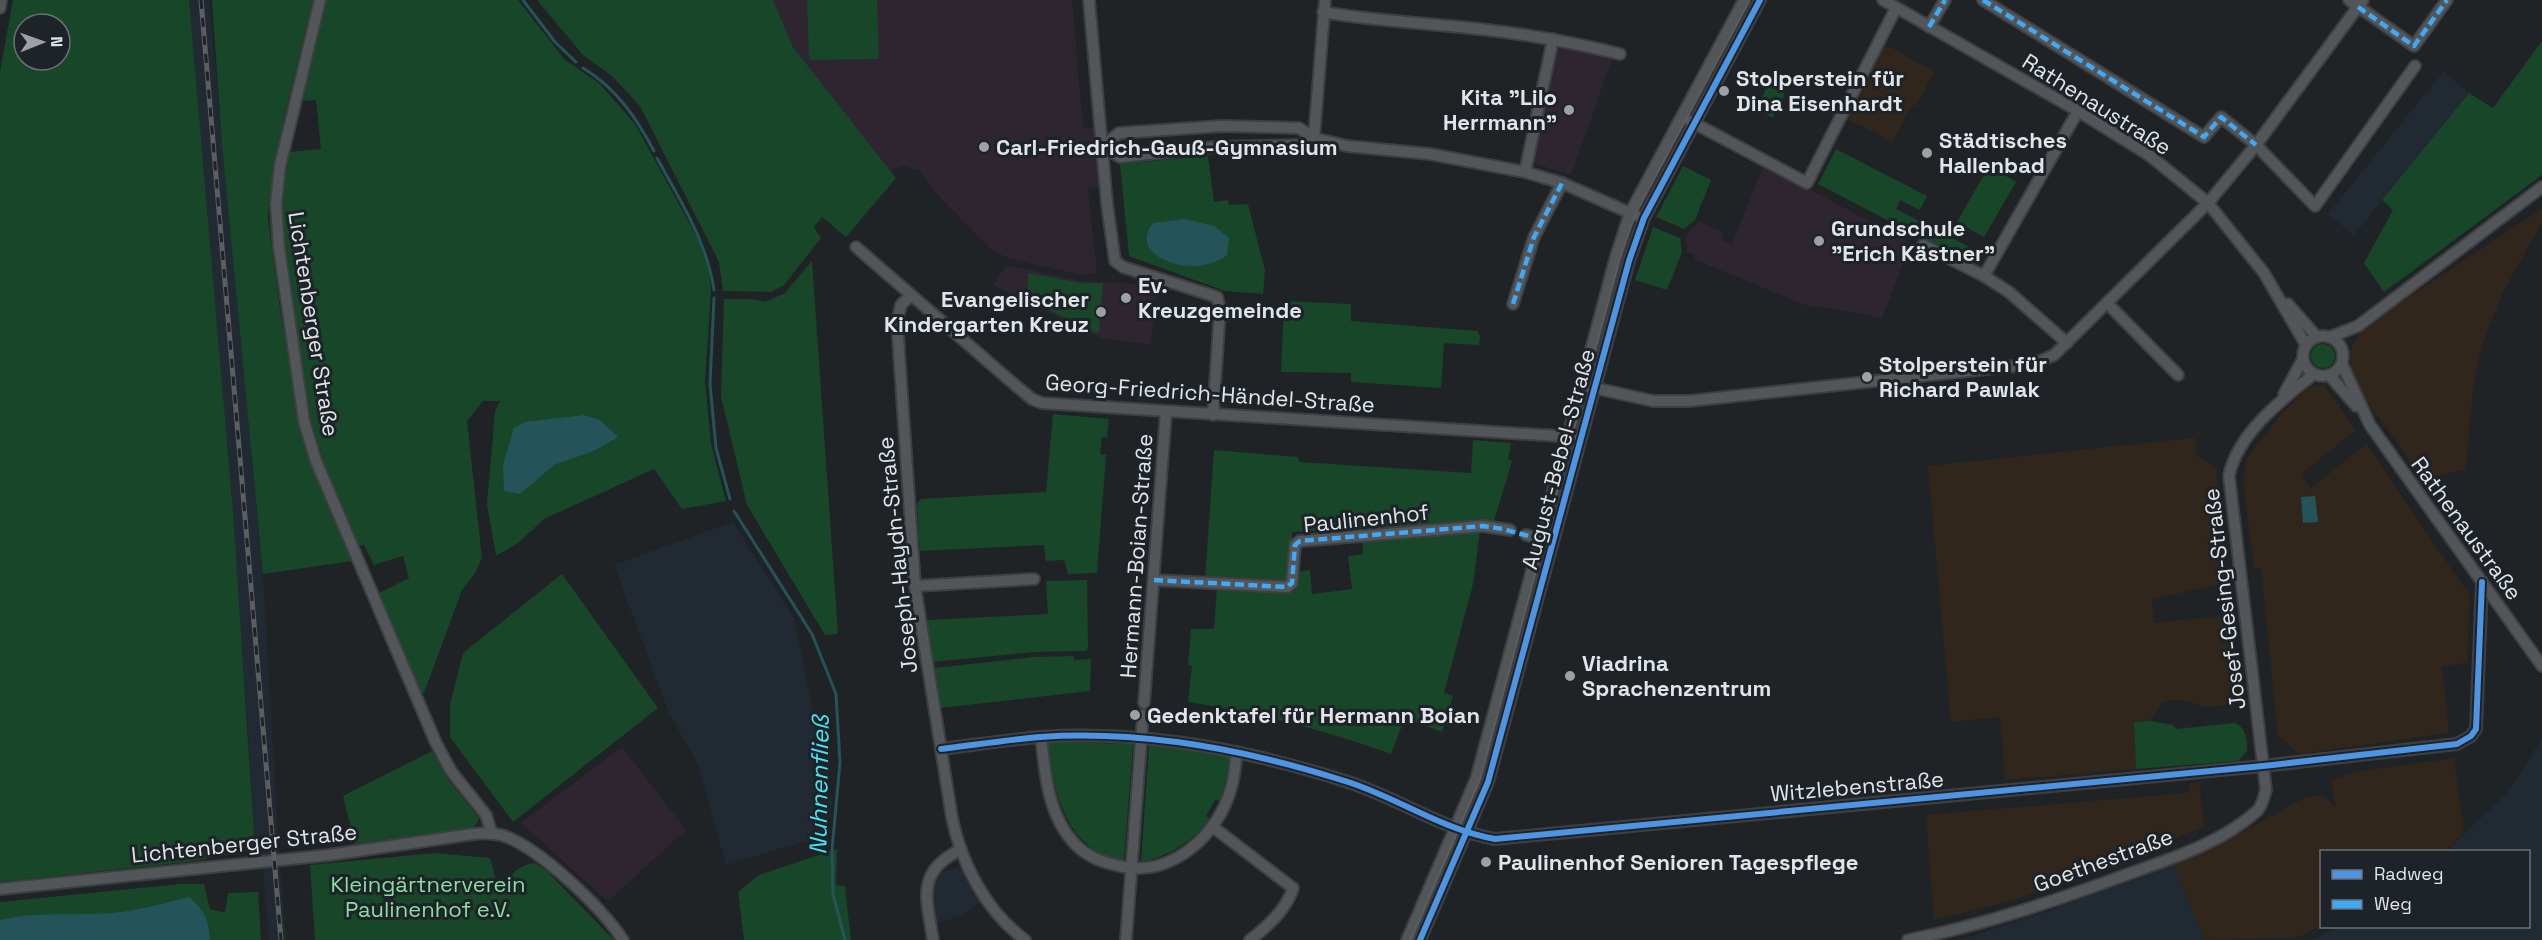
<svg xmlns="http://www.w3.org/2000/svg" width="2542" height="940" viewBox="0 0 2542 940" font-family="'Space Grotesk',sans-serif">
<rect width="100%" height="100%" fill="#202325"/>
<g fill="#31261b">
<path d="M1885,44L1934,72L1916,106L1912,105L1892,142L1846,118Z"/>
<path d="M2542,209V222L2502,294L2482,344L2473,387L2466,470L2423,478L2351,379V349L2364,327Z"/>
<path d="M2324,385L2356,430L2301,474L2310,489L2366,444L2470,596L2467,663L2442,666L2449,733L2299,754L2278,736L2261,568L2254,569L2243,481L2247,458L2284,411L2309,387Z"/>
<path d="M2195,438L2197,456L2216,467L2228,579L2225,583L2152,599L2154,623L2231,615L2241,703L2206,707L2179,699L2162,702L2150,721L2134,722L2136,769L2005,780L2000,717L1951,722L1928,466Z"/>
<path d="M2454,758L2464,832L2446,851L2322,852L2321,926L2296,938L2204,940L2174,865L2204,853L2306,797L2324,796L2336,808L2331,779L2362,771Z"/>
<path d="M2199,782L2204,827L2014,900L1934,920L1926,815L2153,796L2190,792L2189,783Z"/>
</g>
<g fill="#212a32">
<path d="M189,0H209L263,574L279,853L286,940H269L262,856L255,857L248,731Z"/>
<path d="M2443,72L2469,93L2354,235L2328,214Z"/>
<path d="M733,522L794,619L832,802L825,835L726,865L698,764L669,713L614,565Z"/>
<path d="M2542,738V940H2312L2339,927L2528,926V852L2447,851L2510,790Z"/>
<path d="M2174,865L2204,940H1960L2045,912Z"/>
<path d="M960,866L980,901L963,915L935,924L931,889L940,873Z"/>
</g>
<g fill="#2e2531">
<path d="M773,0H1072L1083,128H1094L1099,187L1088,189L1097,273L1082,275L1008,258L992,250L932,189L920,170L904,166L889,170L793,47Z"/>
<path d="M1558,44L1613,56L1571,175L1533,163Z"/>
<path d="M1764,165L1910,243L1882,319L1861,313L1805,305L1694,259L1695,255L1687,252L1686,239L1689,231L1699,222L1723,232L1721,239L1732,244Z"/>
<path d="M1007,265L1081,281L1157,285L1151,345L1100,338L993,285Z"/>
<path d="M622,747L686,830L608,901L521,823Z"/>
</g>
<g fill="#174628" fill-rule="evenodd">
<path d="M13,0H189L233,513L255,849L195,861L0,882V72ZM24,24H60V60H24Z"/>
<path d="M212,0H313L284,118L269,200L268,217L280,309L305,447L352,561L263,574L222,144Z"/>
<path d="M326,0H518L565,60L599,83L635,124L698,239L709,271L711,290L705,380L711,444L726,501L682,509L654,469L544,519L518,543L496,556L487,504L495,411L500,401H483L467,421L482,558L475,573L462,590L424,693H418L379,593L409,578L403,556L374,565L364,545L357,546L326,470L311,420L284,249L282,193L290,152L321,149L316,100L301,101Z"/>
<path d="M537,0H773L793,47L896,178L846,237L822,217L814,227L821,238L784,285L771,292L723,291L719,262L640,106L612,76L583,55Z"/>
<path d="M807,0H877L879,59L809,60Z"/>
<path d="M2542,41V175L2384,292L2364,263L2393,210L2382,200L2469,93L2493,108Z"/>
<path d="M1768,85L1785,94L1773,118L1756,109Z"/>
<path d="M1836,149L1927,196L1920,210L1900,200L1896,209L1981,253L1975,266L1818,184Z"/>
<path d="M1208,156L1214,202L1228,200L1229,205L1248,204L1265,271L1263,294L1225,291L1129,256L1120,164Z"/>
<path d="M1683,166L1711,180L1695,220L1684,229L1656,217Z"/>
<path d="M1989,166L2016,182L1984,237L1957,222Z"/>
<path d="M1653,227L1680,238L1682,252L1667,290L1635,280Z"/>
<path d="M812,261L838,634L825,635L747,505L721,397L724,299H752L765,302L785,293Z"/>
<path d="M1028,273L1081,283H1103L1099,332L1096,333L1028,300Z"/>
<path d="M1284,301L1351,304V321L1477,331L1480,336L1479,345L1444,343L1441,388L1351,382V373L1281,372Z"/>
<circle cx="2323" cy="356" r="12"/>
<path d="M1053,414L1109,419L1107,437H1102L1100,454L1106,455L1097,573L1068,574L1064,560L1046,561L1044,545L920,551L917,504L921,499L1046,492Z"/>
<path d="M1473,440L1511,443L1508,460L1512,461L1494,521L1292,532L1290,580L1286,584L1205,579L1214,450L1298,457L1299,462L1471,473Z"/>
<path d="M1480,530L1473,584L1444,693L1453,696L1442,732L1405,718L1391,754C1324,730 1258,713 1188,702L1192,666L1188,665L1191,629H1214L1217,587L1295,591L1298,572L1310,570L1312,594L1352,589L1348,556L1363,554L1362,540Z"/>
<path d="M562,574L658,708L513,822L450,737V705L463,653Z"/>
<path d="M1087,580L1088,648L1086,651L1033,652L933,662L926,620L1048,614L1046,581Z"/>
<path d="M1074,656V660L1091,659L1090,691L940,708L934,668L1033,657Z"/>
<path d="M2150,721L2173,725L2176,729L2235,723C2245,727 2248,740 2247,751L2238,761L2136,769L2134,722Z"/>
<path d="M1051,742L1133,744L1124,860C1066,853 1054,791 1047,744Z"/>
<path d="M1154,744L1232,757L1220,801L1215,800L1206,816L1210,820C1190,842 1171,856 1141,862L1149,746Z"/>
<path d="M432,751L447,778L479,818L477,824L471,828L355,844L343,796Z"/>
<path d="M837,849L836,885L845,886L851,940H744L738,892L759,875Z"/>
<path d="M435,853L490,858L496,880L507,882C514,870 521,865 535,863L547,871L614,940H315L310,865Z"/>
<path d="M180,884H204L210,909L225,913L228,893L258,892L261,940H0V902Z"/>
</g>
<g fill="#24545a">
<path d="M1185,219L1214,226L1229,238L1227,255C1196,281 1125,257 1153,223Z"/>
<path d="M584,415L600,420L618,437L596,450L554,465L520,494L504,491L503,465L514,428L525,422Z"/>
<path d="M2315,496L2318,522L2303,523L2301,497Z"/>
<path d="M189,897C204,909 209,921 210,940H0V920C37,911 74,916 112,913C137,911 164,903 189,897Z"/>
</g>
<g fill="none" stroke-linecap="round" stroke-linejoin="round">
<g stroke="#24545a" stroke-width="3">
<path d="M523,0L555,42L576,62"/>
<path d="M583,68C616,88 636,117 654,151"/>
<path d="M657,158C680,200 707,242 714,290"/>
<path d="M714,298L710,384L716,448L730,499"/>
<path d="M734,511L812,634L836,694L840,762L832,850L833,894L845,940"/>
</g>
<defs>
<g id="minor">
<path d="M320,0L280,166L276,204L279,248L304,421L316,461L436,743L451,771L486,815L492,834"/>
<path d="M1089,0L1107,204L1115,261L1123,267L1217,297L1220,309L1213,415"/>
<path d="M1883,0L2078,111L2149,155L2208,203L2264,273L2306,345"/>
<path d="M1983,0L2204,137L2221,117L2256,145L2315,206L2415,66"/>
<path d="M2349,0L2414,46L2447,0"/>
<path d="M0,8L1,0"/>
<path d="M1323,12C1361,19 1399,21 1438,25C1499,30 1561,39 1620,54"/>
<path d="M1929,27L1945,0"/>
<path d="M1690,121L1807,183L1896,8"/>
<path d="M1314,138L1325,0"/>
<path d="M1102,147L1119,133L1222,126L1299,128L1314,138L1347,146L1430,154L1525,172L1562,183L1637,216"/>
<path d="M1102,147L1120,157L1216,147L1304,145L1314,138"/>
<path d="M1525,172L1553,39"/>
<path d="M1923,245L1984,276L2009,292L2067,343"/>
<path d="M856,247L1015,385L1032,399L1042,403L1574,437"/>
<path d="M1984,276L2078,111"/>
<path d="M911,295L901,305L897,322L915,586L952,818C962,865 986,911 1025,940"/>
<path d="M2107,303L2178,375"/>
<path d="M1513,304L1534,237L1562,183"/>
<path d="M2288,304L2317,337"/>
<circle cx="2323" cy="356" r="20"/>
<path d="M2330,337L2358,326L2542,187"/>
<path d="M2342,364L2370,425L2542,666"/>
<path d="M2329,375L2356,406"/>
<path d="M1590,387L1653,401H1689L2034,364L2054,355L2208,203L2256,145L2363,0"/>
<path d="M2284,394L2303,359"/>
<path d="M1526,535L1546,540"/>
<path d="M1154,580L1287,587L1292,583L1295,545L1300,541L1483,526L1510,530"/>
<path d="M915,586L1034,579"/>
<path d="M1144,703L1166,412"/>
<path d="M1041,737C1045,774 1048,816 1075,844C1088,858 1105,863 1124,867C1173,876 1219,834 1231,788C1235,777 1235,764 1237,752"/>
<path d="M941,749C974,745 1007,740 1040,737C1144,730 1249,750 1348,782C1398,798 1443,830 1495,839L2263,766L2457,744L2471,736L2476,729L2482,582"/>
<path d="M1213,827L1293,888C1287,909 1267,927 1250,940"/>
<path d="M0,889L329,855L473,834C482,833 492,833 501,835C538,846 602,908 623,940"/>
<path d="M933,940C927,899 915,872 960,850"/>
<path d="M1126,940L1143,715"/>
<path d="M1407,940L1476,779L1616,256L1630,213L1744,0"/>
<path d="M1420,940L1488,782L1629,261L1644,218L1760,0"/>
<path d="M1908,940C1984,925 2058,900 2131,873C2173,858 2223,842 2257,811C2262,806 2264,797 2266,790L2229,476C2237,434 2282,399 2314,374"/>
</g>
</defs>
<use href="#minor" stroke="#3d3f42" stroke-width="14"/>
<use href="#minor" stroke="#535658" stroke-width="10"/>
<path stroke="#5c5e5f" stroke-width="1.5" d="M1410,940L1480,779L1620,258L1635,215L1750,0"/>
<defs>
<path id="rail" d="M201,0L281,940"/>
</defs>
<use href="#rail" stroke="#5c5e5f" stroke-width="5"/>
<use href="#rail" stroke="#1d2328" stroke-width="3" stroke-dasharray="9" stroke-linecap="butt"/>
<g stroke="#3fa9f5" stroke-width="4.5" stroke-dasharray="9 4.5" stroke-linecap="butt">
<path d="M1983,0L2204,137L2221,117L2256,145"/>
<path d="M2358,7L2414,46L2447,0"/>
<path d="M1929,27L1945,0"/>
<path d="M1513,304L1534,237L1562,183"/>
<path d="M1154,580L1287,587L1292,583L1295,545L1300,541L1483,526L1503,529L1554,543"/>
</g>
<defs>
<g id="cycleway">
<path d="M941,749C974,745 1007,740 1040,737C1144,730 1249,750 1348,782C1398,798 1443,830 1495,839L2263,766L2457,744L2471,736L2476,729L2482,582"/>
<path d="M1420,940L1488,782L1629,261L1644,218L1760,0"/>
</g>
</defs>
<use href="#cycleway" stroke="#1d2328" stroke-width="10"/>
<use href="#cycleway" stroke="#4d94e3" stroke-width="6"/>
</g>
<g fill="#9da1a4" stroke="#1d2328" stroke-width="2">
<circle cx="1724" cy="91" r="6"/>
<circle cx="1569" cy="110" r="6"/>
<circle cx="984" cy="147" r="6"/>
<circle cx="1927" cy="153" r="6"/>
<circle cx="1819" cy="241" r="6"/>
<circle cx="1126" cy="298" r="6"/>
<circle cx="1101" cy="312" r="6"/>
<circle cx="1867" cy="377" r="6"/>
<circle cx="1570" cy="676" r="6"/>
<circle cx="1135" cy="715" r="6"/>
<circle cx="1486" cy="862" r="6"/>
</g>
<g text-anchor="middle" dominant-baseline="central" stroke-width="6" stroke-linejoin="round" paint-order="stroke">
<g font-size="22" font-weight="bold" fill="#e1e5e8" stroke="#1d2328" text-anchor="start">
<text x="1736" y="78">Stolperstein für<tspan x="1736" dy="25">Dina Eisenhardt</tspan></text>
<text x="1557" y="97" text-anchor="end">Kita "Lilo<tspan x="1557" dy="25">Herrmann"</tspan></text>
<text x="1939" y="140">Städtisches<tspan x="1939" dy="25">Hallenbad</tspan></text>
<text x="996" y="147">Carl-Friedrich-Gauß-Gymnasium</text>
<text x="1831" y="228">Grundschule<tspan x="1831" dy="25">"Erich Kästner"</tspan></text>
<text x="1138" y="285">Ev.<tspan x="1138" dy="25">Kreuzgemeinde</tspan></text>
<text x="1089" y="299" text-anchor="end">Evangelischer<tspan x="1089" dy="25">Kindergarten Kreuz</tspan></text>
<text x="1879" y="364">Stolperstein für<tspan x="1879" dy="25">Richard Pawlak</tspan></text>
<text x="1582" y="663">Viadrina<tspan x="1582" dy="25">Sprachenzentrum</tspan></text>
<text x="1147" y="715">Gedenktafel für Hermann Boian</text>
<text x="1498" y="862">Paulinenhof Senioren Tagespflege</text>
</g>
<g font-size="22" fill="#e1e5e8" stroke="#1d2328">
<text transform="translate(2097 104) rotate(32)">Rathenaustraße</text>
<text transform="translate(314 324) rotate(81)">Lichtenberger Straße</text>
<text transform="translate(1210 393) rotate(4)">Georg-Friedrich-Händel-Straße</text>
<text transform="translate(1558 459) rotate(-75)">August-Bebel-Straße</text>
<text transform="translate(1366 518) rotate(-6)">Paulinenhof</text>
<text transform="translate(2467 528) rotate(54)">Rathenaustraße</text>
<text transform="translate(897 555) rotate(-96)">Joseph-Haydn-Straße</text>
<text transform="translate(1136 556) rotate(-86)">Hermann-Boian-Straße</text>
<text transform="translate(2224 599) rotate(-97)">Josef-Gesing-Straße</text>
<text transform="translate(1857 786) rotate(-5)">Witzlebenstraße</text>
<text transform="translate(244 843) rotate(-6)">Lichtenberger Straße</text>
<text transform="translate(2103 860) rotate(-20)">Goethestraße</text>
</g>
<g font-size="22" fill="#89df9e" stroke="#1d2328">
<text x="428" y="884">Kleingärtnerverein<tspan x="428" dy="25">Paulinenhof e.V.</tspan></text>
</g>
<g font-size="24" font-style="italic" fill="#4ce1ef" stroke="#1d2328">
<text transform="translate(819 785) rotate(-89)">Nuhnenfließ</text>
</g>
</g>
<rect x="2320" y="850" width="210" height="78" fill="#1d2328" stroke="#6b7175" stroke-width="1.5"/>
<rect x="2332" y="870" width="30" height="9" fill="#4d94e3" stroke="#6b7175" stroke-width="1.5"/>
<text x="2374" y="880" font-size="18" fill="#e1e5e8">Radweg</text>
<rect x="2332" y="900" width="30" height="9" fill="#3fa9f5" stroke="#6b7175" stroke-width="1.5"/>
<text x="2374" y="910" font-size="18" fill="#e1e5e8">Weg</text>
<g transform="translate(42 42) rotate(89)"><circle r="28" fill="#1d2328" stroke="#6b7175" stroke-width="1.5"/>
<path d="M0-4.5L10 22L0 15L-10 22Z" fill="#9da1a4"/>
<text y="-9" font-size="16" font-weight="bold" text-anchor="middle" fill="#e1e5e8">N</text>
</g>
</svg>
